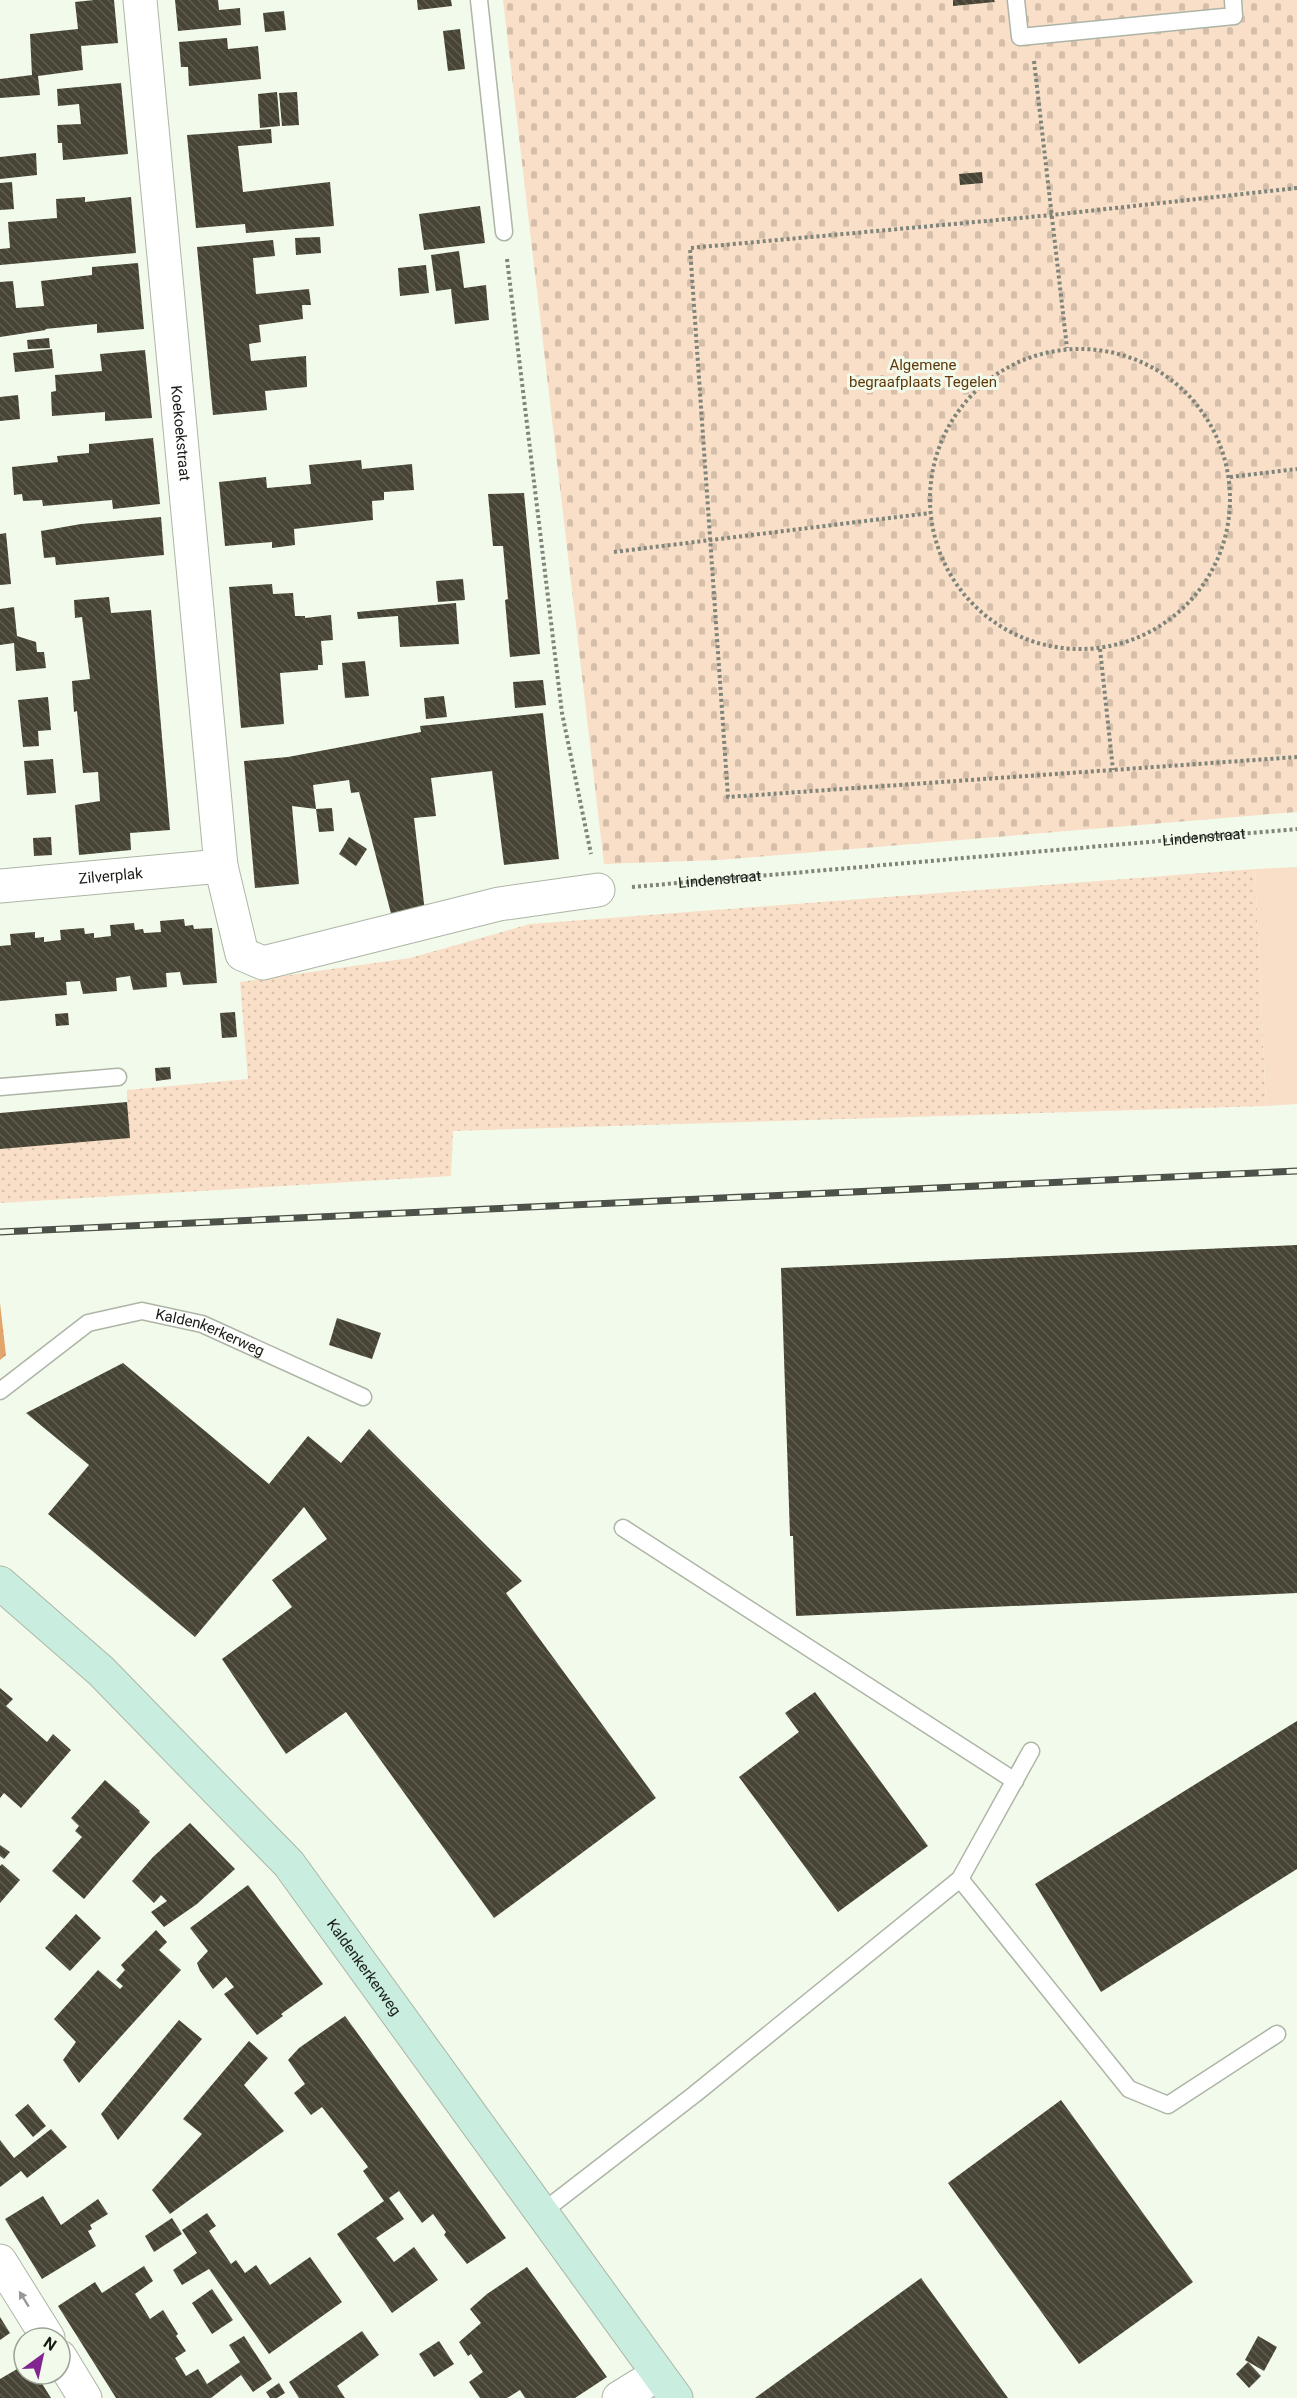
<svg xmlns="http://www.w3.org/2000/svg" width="1297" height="2398" viewBox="0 0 1297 2398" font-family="Roboto,sans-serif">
<defs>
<pattern id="green-dots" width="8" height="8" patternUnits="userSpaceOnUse" patternTransform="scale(1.5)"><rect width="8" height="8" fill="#f9dfc7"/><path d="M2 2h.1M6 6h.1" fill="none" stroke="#d5bfaa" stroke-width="1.8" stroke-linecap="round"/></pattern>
<pattern id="forest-crowns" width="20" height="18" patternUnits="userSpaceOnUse" patternTransform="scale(1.5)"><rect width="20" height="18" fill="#e2a56b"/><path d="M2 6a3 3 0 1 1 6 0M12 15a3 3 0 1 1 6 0" fill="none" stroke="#c18d5c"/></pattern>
<pattern id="cemetery-stones" width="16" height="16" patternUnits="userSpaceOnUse" patternTransform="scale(1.5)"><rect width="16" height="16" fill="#f9dfc7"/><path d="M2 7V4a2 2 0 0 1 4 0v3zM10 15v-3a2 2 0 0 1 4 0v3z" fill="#d5bfaa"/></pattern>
<pattern id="building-back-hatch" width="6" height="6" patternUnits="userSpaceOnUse" patternTransform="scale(1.5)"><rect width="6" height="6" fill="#474435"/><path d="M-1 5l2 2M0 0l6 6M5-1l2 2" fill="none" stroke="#5e5c4f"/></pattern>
</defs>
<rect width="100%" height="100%" fill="#f2fbeb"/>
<path fill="url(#green-dots)" d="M1255,869L1266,1106L453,1131L451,1176L0,1203V1149L127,1102V1090L248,1079L240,982L410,958L530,924Z"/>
<path fill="url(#forest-crowns)" d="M0,1303L6,1355L0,1360Z"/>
<path fill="url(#cemetery-stones)" d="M503,0H1297V812L719,860L604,864Z"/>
<path fill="#f9dfc7" d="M1297,867V1104L1266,1106L1255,869Z"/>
<g fill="url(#building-back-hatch)">
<path d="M94,0H114L118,43L81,46L83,70L38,76L40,95L0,98V79L32,75L30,34L78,29L75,2Z"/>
<path d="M175,0H218L219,10L240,8L241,25L178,31Z"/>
<path d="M417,0H451L452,6L418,10Z"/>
<path d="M953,0H994L995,2L953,6Z"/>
<path d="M284,11L286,30L265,32L263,13Z"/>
<path d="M460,29L465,69L448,71L443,31Z"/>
<path d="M227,38L228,49L258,46L261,79L189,86L188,67H181L179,42Z"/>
<path d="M121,83L128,154L63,160L62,143H58L57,125L81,124L79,104L58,106L57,89Z"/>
<path d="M277,92L280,126L260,128L258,94Z"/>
<path d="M297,92L299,125L282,126L279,93Z"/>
<path d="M271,129L272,143L238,146L243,192L330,182L334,226L246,233L245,224L196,228L187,135Z"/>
<path d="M36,153L37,175L0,179V157Z"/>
<path d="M982,172L983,183L960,185L959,174Z"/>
<path d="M12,182L14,209L0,210V183Z"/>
<path d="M85,197V202L131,197L136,253L0,265V249L10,248L8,222L57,218L56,199Z"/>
<path d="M480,206L485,243L424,250L419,214Z"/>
<path d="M320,237L321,253L296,255L295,238Z"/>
<path d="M273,240L275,256L253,258L256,294L309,289L311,305H302L303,319L259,325L261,342L249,344L251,361L306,356L307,387L265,391L267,410L213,415L197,247Z"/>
<path d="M459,251L464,288L486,285L489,320L455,324L451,289L436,291L431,255Z"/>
<path d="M138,263L144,329L97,333V324L45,329L46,330L0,337V282L13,281L16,308L44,306L41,281L92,275V267Z"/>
<path d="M426,265L429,293L400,296L398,268Z"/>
<path d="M49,338L50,348L28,349L27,340Z"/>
<path d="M52,349L54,368L15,372L13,353Z"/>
<path d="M145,350L152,418L105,421V412L52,416L51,392L56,391L55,375L102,371L100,354Z"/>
<path d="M18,395L20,419L0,421V397Z"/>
<path d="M153,438L160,504L113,509L112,500L43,506L42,500L23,501L22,494L14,495L12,467L58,462L57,456L89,453V444Z"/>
<path d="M361,460L362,469L412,464L414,490L384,492V500L372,501L373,520L294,529L295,545L272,548V542L225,546L219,482L266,477L267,488L311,484L309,465Z"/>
<path d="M524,493L540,654L510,657L505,600L508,599L503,546H493L488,494Z"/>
<path d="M161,517L164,555L56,565L55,557L44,558L41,531L81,524Z"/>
<path d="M6,533L11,584L0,585V534Z"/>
<path d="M463,579L465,600L438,602L436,581Z"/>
<path d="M272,584L273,594L293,593L295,616H305V618L331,615L333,640L321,641L323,665H318V670L280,673L284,724L241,728L229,587Z"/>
<path d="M109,597L111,613L151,610L170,830L130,833L131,850L79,855L75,805L100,801L98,772L83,773L77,711L74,712L72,681L90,679L82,617L75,618L74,600Z"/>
<path d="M456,603L459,644L400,647L398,616L358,619L357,612Z"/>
<path d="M14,607L17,636L36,642L37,652H44L46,668L16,671L14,643L0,645V609Z"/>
<path d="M365,661L369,696L345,698L342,663Z"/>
<path d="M543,680L546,705L515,708L513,682Z"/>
<path d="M444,696L447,717L426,719L424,698Z"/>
<path d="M48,697L51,730L38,731L39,746L23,747L18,700Z"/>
<path d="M543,713L559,859L504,865L492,771L431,778L436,816L414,818L425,912L393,921L359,792L351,793L349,780L313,785L316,809L292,806L299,884L255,888L244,761L288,757L421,732L420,726Z"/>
<path d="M53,759L56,793L27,795L24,761Z"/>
<path d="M332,808L334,831L319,832L316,809Z"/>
<path d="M51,837L52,855L34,856L33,838Z"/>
<path d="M349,837L367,849L356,866L339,854Z"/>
<path d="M184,919L185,926L193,925L194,929L212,928L217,983L183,985L180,972L166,973L167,987L133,990L130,976L116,978L117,991L83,994L80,981L66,982L67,995L0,1001V946L11,945L10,934L35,932V938L44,937V942L61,940L60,930L84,928L85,934L94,933V938L111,936L110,925L134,923L135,930L143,929L144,933L161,932L160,921Z"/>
<path d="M235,1012L237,1037L222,1038L220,1013Z"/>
<path d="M68,1013L69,1025L56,1026L55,1014Z"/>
<path d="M170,1067L171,1079L156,1081L155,1068Z"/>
<path d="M127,1102L130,1138L0,1149V1113Z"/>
<path d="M1297,1245V1593L796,1616L793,1536H790L781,1268Z"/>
<path d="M337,1318L381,1333L372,1359L329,1345Z"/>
<path d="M123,1363L269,1484L308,1436L341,1463L369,1429L522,1581L506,1593L656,1798L494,1918L346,1712L286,1754L222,1659L292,1607L272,1580L327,1539L304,1507L195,1637L48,1514L89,1465L26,1413Z"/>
<path d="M0,1688L13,1699L6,1706L47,1742L53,1734L71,1750L21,1808L4,1793L0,1798Z"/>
<path d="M815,1692L928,1846L838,1912L739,1777L799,1732L785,1713Z"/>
<path d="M1297,1721V1869L1101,1992L1035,1884Z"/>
<path d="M105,1780L140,1811L139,1812L150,1822L84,1899L52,1871L82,1837L75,1831L79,1826L71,1818Z"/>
<path d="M190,1823L235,1869L197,1904L164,1927L151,1912L167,1901L161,1895L154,1903L132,1881L153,1857Z"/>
<path d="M0,1845L10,1852L4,1859L0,1856Z"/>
<path d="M2,1864L20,1880L0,1903V1866Z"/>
<path d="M248,1885L323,1984L281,2014L283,2016L257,2035L224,1994L234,1987L226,1977L213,1989L200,1971L197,1963L208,1951L190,1928Z"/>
<path d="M76,1914L101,1938L70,1971L45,1948Z"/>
<path d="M156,1930L167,1942L159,1950L181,1970L79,2083L63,2060L76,2042L54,2019L98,1970L120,1989L123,1986L116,1980L125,1970L121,1965Z"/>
<path d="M345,2016L506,2238L467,2264L444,2235L446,2232L433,2214L422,2223L399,2191L389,2198L404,2219L376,2238L394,2262L414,2247L438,2280L392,2313L337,2234L384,2201L363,2171L368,2167L366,2164L322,2107L311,2115L294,2093L305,2084L288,2060L299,2048Z"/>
<path d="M179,2020L202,2039L118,2140L101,2114Z"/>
<path d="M249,2041L268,2058L244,2085L284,2131L170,2214L152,2190L202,2134L183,2119Z"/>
<path d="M1061,2100L1193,2282L1079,2364L948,2183Z"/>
<path d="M28,2104L46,2126L33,2137L15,2115Z"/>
<path d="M51,2129L67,2147L27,2178L21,2171L0,2187V2140L14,2158Z"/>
<path d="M43,2196L61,2225L98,2199L108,2214L90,2225L92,2229L88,2231L96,2246L42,2279L5,2219Z"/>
<path d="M207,2213L216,2226L209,2231L231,2264L236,2260L245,2273L256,2265L270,2285L310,2257L342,2302L269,2354L209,2269L182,2285L173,2270L197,2253L182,2230Z"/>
<path d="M172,2218L182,2234L154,2252L145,2236Z"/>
<path d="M144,2266L153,2281L135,2294L150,2319L163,2310L178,2334L176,2336L186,2351L175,2358L186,2376L198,2369L207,2384L240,2362L229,2345L244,2336L272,2379L253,2392L241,2375L211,2398H116L58,2306L95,2282L102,2293Z"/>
<path d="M527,2267L607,2377L575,2398H525L520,2390L507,2398H480L469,2382L483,2372L471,2354L468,2356L459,2342L481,2323L470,2309L487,2294Z"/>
<path d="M921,2278L1008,2398H755Z"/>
<path d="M212,2289L233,2320L212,2334L192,2303Z"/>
<path d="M0,2317L10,2333L0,2340Z"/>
<path d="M362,2331L379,2355L337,2386L345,2398H299L289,2382Z"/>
<path d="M1258,2336L1277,2347L1264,2371L1245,2360Z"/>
<path d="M439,2341L454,2364L434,2377L419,2354Z"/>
<path d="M1248,2362L1261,2376L1249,2388L1236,2374Z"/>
<path d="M24,2365V2374H36L51,2398H0V2379Z"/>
<path d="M279,2383L285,2393L277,2398H270L266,2392Z"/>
</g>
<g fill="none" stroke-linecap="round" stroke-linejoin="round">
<defs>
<g id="lane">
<path d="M479,0L504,232"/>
<path d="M1016,0L1020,37L1234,16L1233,0"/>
<path d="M0,1087L118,1077"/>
<path id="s2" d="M0,1391L88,1323L142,1311L202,1324L363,1397"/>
<path d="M623,1528L1015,1781"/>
<path d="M960,1879L1129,2089L1168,2105L1277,2034"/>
<path d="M541,2213L695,2094L960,1879L1031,1751"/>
</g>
<g id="street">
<path id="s3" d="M140,0L221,866L242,954L263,963L499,904L598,890"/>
<path id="s4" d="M0,886L221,866"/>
<path d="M0,2261L48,2338"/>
<path d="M60,2357L85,2398"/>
<path d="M619,2398L658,2374"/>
</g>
<g id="secondary">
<path id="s5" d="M0,1583L101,1671L289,1864L676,2398"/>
</g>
</defs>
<use href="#lane" stroke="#acb5a6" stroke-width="19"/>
<use href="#street" stroke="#acb5a6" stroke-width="35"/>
<use href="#secondary" stroke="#acb5a6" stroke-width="35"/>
<g stroke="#7f857a" stroke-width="4" stroke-dasharray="3 3" stroke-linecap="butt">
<path d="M1034,61L1067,348"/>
<path d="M1297,188L1052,215L690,248L728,797L1297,757"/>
<path d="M507,259L562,713L591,854"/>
<circle cx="1080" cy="499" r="150"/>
<path d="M1230,477L1297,469"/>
<path d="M614,552L930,513"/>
<path d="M1100,649L1113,770"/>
<path id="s1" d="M632,887L1297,829"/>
</g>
<use href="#lane" stroke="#fff" stroke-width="16"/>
<use href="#street" stroke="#fff" stroke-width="33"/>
<use href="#secondary" stroke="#c9eee0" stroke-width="33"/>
<defs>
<path id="rail" d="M0,1232L1297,1171"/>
</defs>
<use href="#rail" stroke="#4d5149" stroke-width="7"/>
<use href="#rail" stroke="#f2fbeb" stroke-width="4.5" stroke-dasharray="14" stroke-linecap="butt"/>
</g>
<defs><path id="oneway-solid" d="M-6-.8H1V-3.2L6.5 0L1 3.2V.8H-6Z" transform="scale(1.5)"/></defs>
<use fill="#989996" href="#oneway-solid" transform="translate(24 2299) rotate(-122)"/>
<g text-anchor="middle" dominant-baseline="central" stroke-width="6" stroke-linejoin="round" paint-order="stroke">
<g font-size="15" fill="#60380a" stroke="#f2fbeb">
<text x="923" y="365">Algemene<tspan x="923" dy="17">begraafplaats Tegelen</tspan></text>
</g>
<g font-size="15" fill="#191c16" stroke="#f2fbeb">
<text stroke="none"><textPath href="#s3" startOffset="435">Koekoekstraat</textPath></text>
<text stroke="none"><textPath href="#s1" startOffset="574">Lindenstraat</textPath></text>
<text stroke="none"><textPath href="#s4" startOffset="111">Zilverplak</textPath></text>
<text stroke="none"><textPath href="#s1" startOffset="88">Lindenstraat</textPath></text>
<text stroke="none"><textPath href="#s2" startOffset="238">Kaldenkerkerweg</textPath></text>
<text stroke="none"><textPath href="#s5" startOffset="531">Kaldenkerkerweg</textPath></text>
</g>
</g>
<g transform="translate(42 2356) rotate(33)"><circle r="28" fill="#f2fbeb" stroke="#9ba296" stroke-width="1.5"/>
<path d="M0-4.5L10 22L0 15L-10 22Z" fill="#822591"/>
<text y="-9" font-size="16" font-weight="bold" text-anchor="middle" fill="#191c16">N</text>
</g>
</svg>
